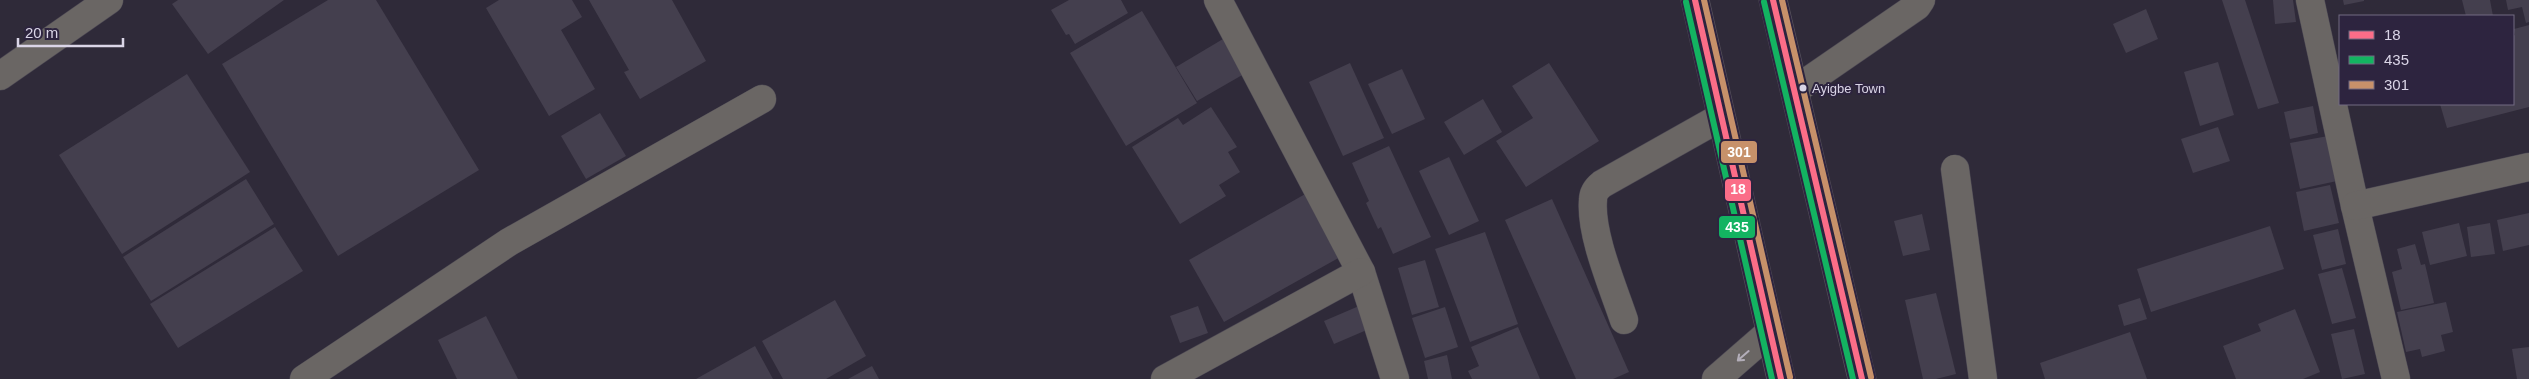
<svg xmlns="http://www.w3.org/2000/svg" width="2529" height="379" viewBox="0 0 2529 379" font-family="Arial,sans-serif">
<rect width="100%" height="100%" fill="#2f2a39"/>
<g fill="#443f4e">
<path d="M178,0H284L208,54L172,4Z"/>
<path d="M328,0H376L479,170L338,256L222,64Z"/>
<path d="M499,0H572L582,17L561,30L595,89L549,116L486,8Z"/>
<path d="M589,0H672L706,61L640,99L624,72L629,70Z"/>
<path d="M1069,0H1121L1128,13L1075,44L1069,34L1066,35L1051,10Z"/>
<path d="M2222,0H2245L2279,103L2258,109Z"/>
<path d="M2273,0H2293L2296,22L2275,24Z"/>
<path d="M2343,0H2364V1L2344,5Z"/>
<path d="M2462,0H2490L2493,16H2466Z"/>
<path d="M2506,0H2529V22L2526,23L2522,7L2508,10Z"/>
<path d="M2146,9L2158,39L2126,53L2113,24Z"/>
<path d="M1142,11L1197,103L1126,146L1070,53Z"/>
<path d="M2529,25V107L2447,128L2440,104H2513V36L2515,35L2514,29Z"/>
<path d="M1223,39L1244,74L1197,101L1176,67Z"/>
<path d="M2218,62L2234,115L2200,126L2184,72Z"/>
<path d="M1350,63L1384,138L1343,156L1309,82Z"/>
<path d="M1549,63L1599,141L1526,187L1496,141L1533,118L1512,86Z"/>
<path d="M1402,69L1425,119L1392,134L1368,84Z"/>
<path d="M187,74L250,172L122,254L59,155Z"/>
<path d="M1483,99L1502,132L1464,155L1444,122Z"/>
<path d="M2313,106L2318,133L2290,139L2284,112Z"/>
<path d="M1211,107L1237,147L1228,152L1240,172L1219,185L1226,196L1180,224L1132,147L1178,118L1183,125Z"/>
<path d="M600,113L626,156L586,179L561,136Z"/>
<path d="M2218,127L2230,161L2193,173L2181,139Z"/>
<path d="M2328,136L2337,181L2300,189L2290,143Z"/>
<path d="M1389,146L1431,237L1393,254L1381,227L1378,229L1366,203L1369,201L1352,163Z"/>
<path d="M1449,157L1479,221L1449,235L1419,171Z"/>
<path d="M246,179L274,224L151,301L123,257Z"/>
<path d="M2330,185L2339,223L2304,231L2296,192Z"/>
<path d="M1307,193L1342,256L1224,322L1189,260Z"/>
<path d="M1552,199L1629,372L1613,379H1576L1505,220Z"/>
<path d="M2529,213V245L2503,251L2497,220Z"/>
<path d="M1922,214L1930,250L1903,256L1894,221Z"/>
<path d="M2459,223L2467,256L2430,265L2422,232Z"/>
<path d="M2490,223L2495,254L2471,257L2467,227Z"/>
<path d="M2270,226L2284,269L2151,312L2137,269Z"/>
<path d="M275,227L303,271L178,348L150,304Z"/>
<path d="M2338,229L2346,264L2322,270L2313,235Z"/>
<path d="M1485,232L1518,324L1470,342L1435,249Z"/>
<path d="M2415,244L2421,265L2425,264L2434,303L2401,310L2392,272L2402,269L2397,249Z"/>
<path d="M1425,260L1439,307L1412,315L1398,268Z"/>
<path d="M2342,268L2356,318L2332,324L2318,274Z"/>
<path d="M1936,293L1956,374L1936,379H1923L1905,300Z"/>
<path d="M2140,298L2147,319L2124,326L2118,305Z"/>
<path d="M835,300L866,356L826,379H783L762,341Z"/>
<path d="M2446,302L2453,332L2441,335L2445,351L2422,357L2420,349L2406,352L2397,312Z"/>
<path d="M1198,306L1208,333L1180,343L1170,316Z"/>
<path d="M1359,306L1369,329L1334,344L1324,321Z"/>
<path d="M1445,307L1458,347L1425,358L1412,318Z"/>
<path d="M2295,309L2320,372L2303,379H2236L2223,346L2261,331L2258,324Z"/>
<path d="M486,316L518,379H457L438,340Z"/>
<path d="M1518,327L1540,379H1472L1468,371L1479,366L1471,347Z"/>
<path d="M2354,329L2365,374L2342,379L2331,334Z"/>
<path d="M2130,332L2147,379H2045L2040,363Z"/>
<path d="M755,346L773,379H696Z"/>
<path d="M2529,347V379H2517L2512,349Z"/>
<path d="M1447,355L1452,379H1428L1424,361Z"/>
<path d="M872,366L879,379H848Z"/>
</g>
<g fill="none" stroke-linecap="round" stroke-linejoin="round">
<defs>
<g id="minor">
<path d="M1218,0L1361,272L1395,379"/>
<path d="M2310,0L2355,206L2396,379"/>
<path d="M0,76L109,0"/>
<path d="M1795,90L1917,6L1921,0"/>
<path d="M1955,169L1983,379"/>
<path d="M2355,206L2529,167"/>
<path d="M1624,320C1613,287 1590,234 1593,200C1593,192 1597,188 1602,184L1721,117"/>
<path d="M304,379L509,242L762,99"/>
<path d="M1165,379L1361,272"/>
<path d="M1716,379L1770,332"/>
</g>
<g id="highway">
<path d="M1695,0L1781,379"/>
<path d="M1773,0L1862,379"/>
</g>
</defs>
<use href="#minor" stroke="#4b4753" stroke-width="29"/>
<use href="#highway" stroke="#4b4753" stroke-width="29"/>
<use href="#minor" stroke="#6a6664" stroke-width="28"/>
<use href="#highway" stroke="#6a6466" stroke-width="28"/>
<defs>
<g id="bus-1">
<path d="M1695,0L1781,379"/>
<path d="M1773,0L1862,379"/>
</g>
<g id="bus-2">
<path d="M1686,2L1772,379"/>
<path d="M1764,2L1853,379"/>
</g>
<g id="bus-3">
<path d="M1704,0L1790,377"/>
<path d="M1782,0L1871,377"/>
</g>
</defs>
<use href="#bus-1" stroke="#2d243f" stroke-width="10"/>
<use href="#bus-2" stroke="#2d243f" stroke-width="10"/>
<use href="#bus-3" stroke="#2d243f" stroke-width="10"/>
<use href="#bus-1" stroke="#fb6d88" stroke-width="6"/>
<use href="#bus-2" stroke="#13b361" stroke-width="6"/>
<use href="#bus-3" stroke="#c7916a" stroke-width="6"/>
</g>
<defs><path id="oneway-shaft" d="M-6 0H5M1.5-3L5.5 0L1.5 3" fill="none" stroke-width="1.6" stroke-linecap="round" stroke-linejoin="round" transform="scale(1.25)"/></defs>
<use stroke="#b3aeb9" href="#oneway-shaft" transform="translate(1743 356) rotate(139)"/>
<circle fill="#dad5e7" stroke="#2d243f" stroke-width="2" cx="1803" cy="88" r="4.5"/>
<g text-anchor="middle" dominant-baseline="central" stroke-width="4" stroke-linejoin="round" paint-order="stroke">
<g font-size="13" fill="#dad5e7" stroke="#2d243f" text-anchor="start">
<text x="1812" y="88">Ayigbe Town</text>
</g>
</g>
<g stroke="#2d243f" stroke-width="2">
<rect x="1720" y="140" width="38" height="24" rx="5" fill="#c7916a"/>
<rect x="1724" y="178" width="28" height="24" rx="5" fill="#fb6d88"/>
<rect x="1718" y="215" width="38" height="24" rx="5" fill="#13b361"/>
</g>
<g font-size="14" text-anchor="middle" font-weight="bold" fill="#fff">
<text x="1739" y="157">301</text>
<text x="1738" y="194">18</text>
<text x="1737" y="232">435</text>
</g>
<rect x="2339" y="15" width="175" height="90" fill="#2d243f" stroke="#726b82"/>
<rect x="2349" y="31" width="25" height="8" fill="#fb6d88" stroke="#726b82"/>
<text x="2384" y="40" font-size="15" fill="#dad5e7">18</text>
<rect x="2349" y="56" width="25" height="8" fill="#13b361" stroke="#726b82"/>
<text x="2384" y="65" font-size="15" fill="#dad5e7">435</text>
<rect x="2349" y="81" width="25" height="8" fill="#c7916a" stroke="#726b82"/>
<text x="2384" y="90" font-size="15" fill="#dad5e7">301</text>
<path d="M18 38v8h105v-8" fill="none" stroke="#dad5e7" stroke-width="2.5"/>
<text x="25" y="38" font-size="15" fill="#dad5e7" stroke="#2d243f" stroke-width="4" paint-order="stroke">20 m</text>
</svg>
